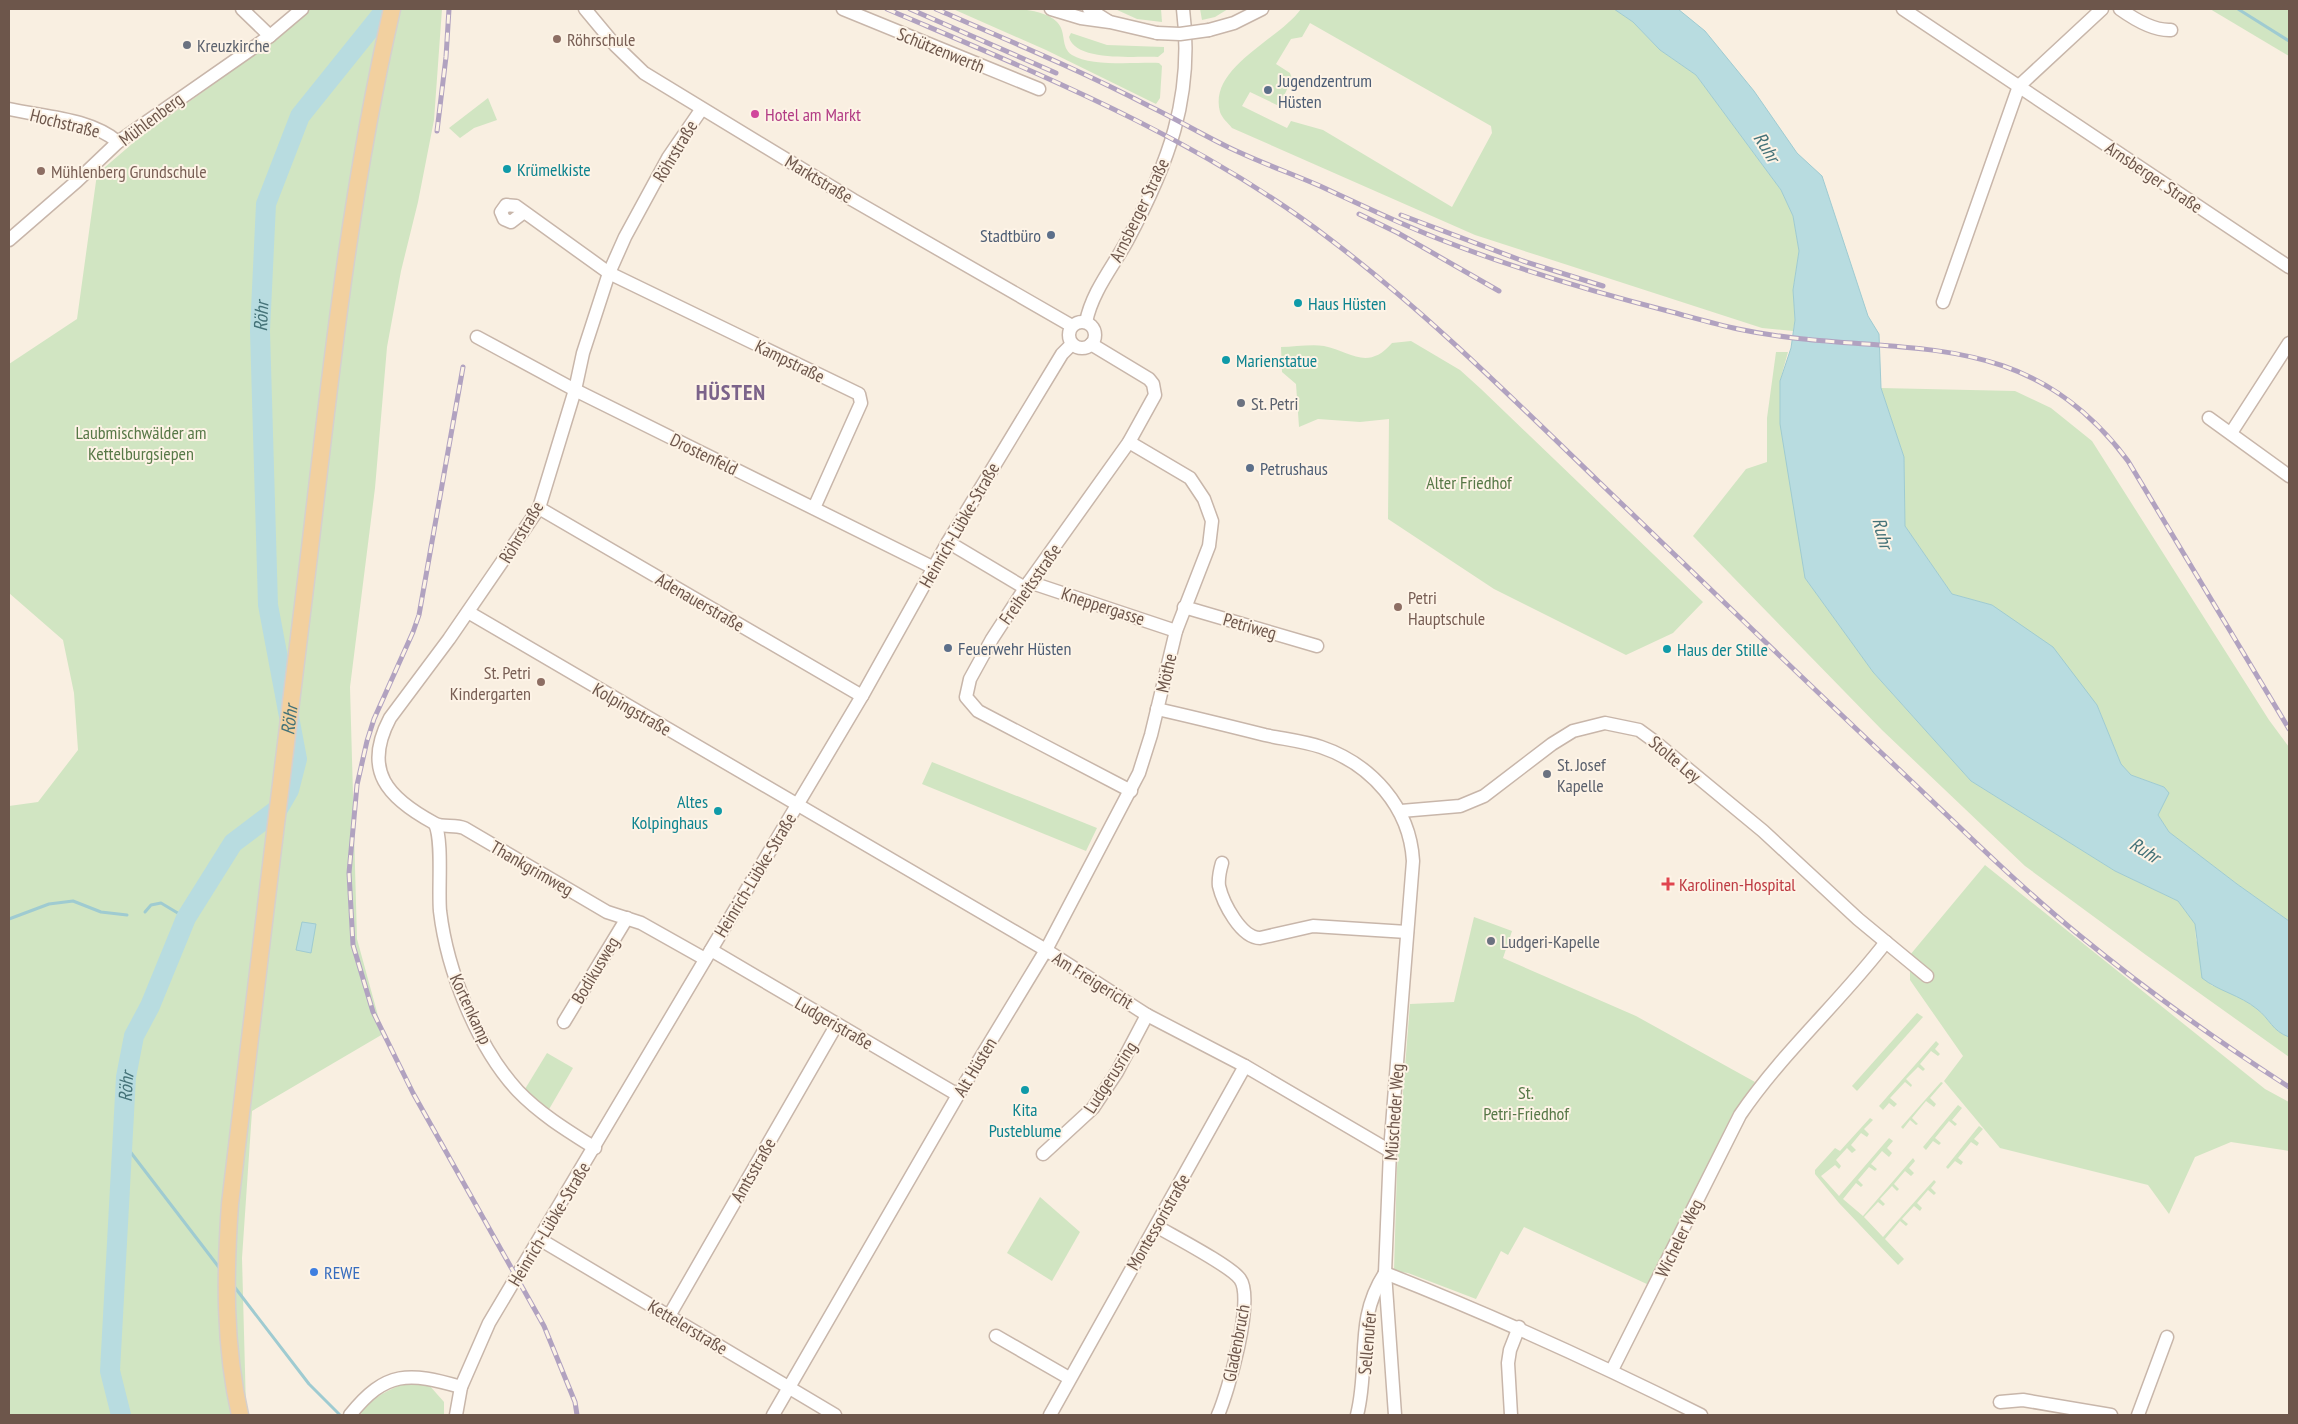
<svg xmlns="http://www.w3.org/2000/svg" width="2298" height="1424" viewBox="0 0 2298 1424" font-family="'PT Sans Narrow',sans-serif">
<rect width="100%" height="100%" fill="#f9efe1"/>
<g fill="#d1e5c2" fill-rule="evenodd">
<path d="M307,9H442L434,120L418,202L401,271L387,347L375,488L350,687L357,939L383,1034L252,1111L242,1258L246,1408L250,1415H9V806L38,802L78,750L74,693L63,640L9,593V364L77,319L97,174L140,137L272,42Z"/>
<path d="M953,9C980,9 1038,3 1057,22C1067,32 1060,47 1072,55C1091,67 1137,62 1159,63L1162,66L1160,98L1156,104L1046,50Z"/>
<path d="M1115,9H1161L1162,22L1137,19Z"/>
<path d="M1200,9H1228L1215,17L1202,20Z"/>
<path d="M1301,9H1614L1633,22L1660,50L1696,75L1781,190L1793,216L1799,251L1793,290L1795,320L1793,331L1762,328L1475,235L1232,128C1228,123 1222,118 1220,112C1208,67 1279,40 1301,9ZM1310,23L1491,126L1492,133L1452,207L1323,130L1291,121L1287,128L1242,106L1250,92L1279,106L1292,79L1290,73L1276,64L1291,39L1302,37Z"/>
<path d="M2210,9H2289V56Z"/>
<path d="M1071,33L1107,45L1164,47V52L1158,57C1136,56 1075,62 1069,37Z"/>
<path d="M488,98L497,120L474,128L460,138L449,128Z"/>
<path d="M1411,341L1460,370L1481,389L1703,602L1673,633L1626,655L1494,589L1388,519L1389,419L1360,422L1318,419L1299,427L1296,384L1282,372L1281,347C1294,347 1311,344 1324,346C1351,352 1368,371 1392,343Z"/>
<path d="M1776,352H1788L1780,381L1805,578L1873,672L1971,781L2115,871L2178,901L2195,924L2196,939L2211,985C2227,991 2243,998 2257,1009C2270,1019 2272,1031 2289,1037V1057L2146,955L2025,866L1882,730L1693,536L1746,469L1767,462V418Z"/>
<path d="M1881,388L2015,391L2051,408L2092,441L2269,720L2289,747V921L2237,884L2169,832L2158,815L2164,787L2131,775L2121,764L2097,705L1992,605L1952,594L1905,526L1904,457Z"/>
<path d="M932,762L1097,828L1086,851L922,784Z"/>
<path d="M1985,865L2265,1089L2289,1102V1151L2231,1142L2195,1157L2169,1214L2148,1185L2000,1148L1944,1081L1963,1056L1910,980V955Z"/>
<path d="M1474,917L1512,931L1503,958L1636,1016L1755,1082L1732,1115L1649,1285L1524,1227L1508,1255L1501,1251L1476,1299L1408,1273L1394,1271L1397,1168L1410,1004L1454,1002Z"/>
<path d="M1917,1013L1923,1017L1857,1091L1852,1086Z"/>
<path d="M1936,1041L1939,1044L1935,1049L1940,1054L1938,1056L1931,1051L1920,1064L1925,1069L1923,1071L1918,1067L1906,1079L1912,1085L1911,1087L1905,1082L1890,1098L1897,1104L1894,1107L1889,1103L1883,1110L1879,1106Z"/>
<path d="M547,1053L573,1068L548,1111L525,1089Z"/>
<path d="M1941,1082L1943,1083L1930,1098L1936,1104L1934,1107L1926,1101L1912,1118L1918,1124L1916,1125L1910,1120L1903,1129L1901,1127Z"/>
<path d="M1958,1105L1962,1108L1952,1120L1957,1124L1955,1126L1949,1121L1935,1138L1941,1143L1939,1145L1933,1141L1926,1150L1923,1147Z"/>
<path d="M1870,1118L1873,1120L1864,1129L1869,1134L1867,1137L1861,1133L1851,1145L1856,1150L1852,1153L1847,1148L1836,1160L1841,1166L1839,1169L1835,1165L1821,1176L1839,1196L1889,1138L1893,1141L1887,1148L1892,1153L1889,1157L1882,1151L1871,1164L1877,1169L1875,1171L1869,1167L1858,1180L1863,1185L1861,1187L1856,1183L1843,1199L1863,1216L1913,1158L1915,1161L1909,1168L1914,1173L1911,1176L1905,1171L1894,1184L1899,1189L1897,1191L1892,1186L1880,1199L1885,1204L1883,1206L1878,1202L1864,1217L1883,1237L1934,1180L1936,1182L1931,1188L1936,1193L1934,1195L1928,1190L1917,1203L1922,1208L1920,1211L1914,1206L1902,1219L1908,1224L1906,1226L1900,1221L1885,1239L1904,1259L1898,1265L1839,1203L1815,1174V1170L1835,1148L1840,1151Z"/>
<path d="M1979,1126L1983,1129L1974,1139L1979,1143L1977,1146L1971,1142L1958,1158L1963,1162L1961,1165L1955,1161L1948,1169L1946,1167Z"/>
<path d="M1040,1197L1080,1232L1052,1281L1007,1253Z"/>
<path d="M408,1383L429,1385L444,1402V1415H364L360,1413C375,1397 387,1389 408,1383Z"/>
</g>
<g fill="#b8dce0" stroke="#9fcbd1">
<path d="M1614,9H1678L1705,31L1754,91L1797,153L1822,176L1868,316L1879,334L1881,388L1904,457L1905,526L1952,594L1992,605L2053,647L2097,705L2121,764L2131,775L2164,787L2169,793L2158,815L2169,832L2237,884L2289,921V1037C2272,1031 2270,1019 2257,1009C2240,995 2218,991 2202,978L2195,924L2178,901L2115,871L1971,781L1873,672L1805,578L1780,424V381L1791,348L1795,320L1793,290L1799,251L1793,216L1781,190L1696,75L1660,50L1633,22Z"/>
<path d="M302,922L316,924L311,953L296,950Z"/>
</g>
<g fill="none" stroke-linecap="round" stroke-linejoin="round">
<g stroke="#9fcbd1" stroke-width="3">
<path d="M2238,9L2289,41"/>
<path d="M145,912L151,905L161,903L186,918"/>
<path d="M9,919L49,904L73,901L101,912L127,915"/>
<path d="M122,1141L221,1270"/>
<path d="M233,1285L309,1384L340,1415"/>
</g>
<path stroke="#b8dce0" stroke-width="20" id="s1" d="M121,1415L110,1371L126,1077L134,1036L150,1006L186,918L233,843L278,809L289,790L297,759L268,605L260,331L266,204L300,116L386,9"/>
<defs>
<g id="minor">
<path d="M242,9L270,36"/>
<path d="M585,9L615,45L644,73L853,200L1072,326"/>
<path d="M843,9L1039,89"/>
<path d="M1051,9L1081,18L1110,22L1157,33"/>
<path d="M1089,9L1108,21"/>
<path d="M1903,9L2289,267"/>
<path d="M2120,9C2134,19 2153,31 2171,30"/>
<path d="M1209,30L1234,23L1262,9"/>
<path d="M9,109C45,117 89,118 118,142"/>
<path d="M701,110L668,158L625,237L609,273L583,353L575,390L539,508L449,639L390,718C362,771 388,798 434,823C442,828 455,824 464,828L607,912L641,923L705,959"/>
<path d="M524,212L511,222L504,219L501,212L506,205L516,206L609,273L859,394L861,403L814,508"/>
<path d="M9,240L77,181L118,142L270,36L302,9"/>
<path d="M1943,302L2019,86L2102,9"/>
<circle cx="1082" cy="335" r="13"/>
<path d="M1086,322C1092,292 1112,268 1127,241C1168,165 1194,97 1183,9"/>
<path d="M477,337L575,390L934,568"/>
<path d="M1091,344L1149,379L1153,384L1155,395L1129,442L1029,582L992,639L970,679L966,697L978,711L1131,791"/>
<path d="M2209,418L2289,476"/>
<path d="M2231,433L2289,343"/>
<path d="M539,508L862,696"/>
<path d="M948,542L1025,588"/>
<path d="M1029,582L1176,631"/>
<path d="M1184,607L1317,646"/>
<path d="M468,612L1046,950L1147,1015L1245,1066L1390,1151"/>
<path d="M1157,709C1193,717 1229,726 1265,735C1283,739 1303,741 1321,747C1371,764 1410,807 1413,861L1390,1151L1385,1273L1395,1415"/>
<path d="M1401,811L1460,806L1484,796L1552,744L1573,731L1605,723L1639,730L1654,741L1763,831L1858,919L1927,976"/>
<path d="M435,824C443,840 438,890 440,911C447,970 477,1047 518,1091C540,1114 568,1131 595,1148"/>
<path d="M1222,863C1220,870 1218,878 1219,886C1223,903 1241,938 1260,938L1313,926L1407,932"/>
<path d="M711,950L958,1095"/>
<path d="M564,1022L627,918"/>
<path d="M1043,1154L1093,1108L1117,1072L1147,1015"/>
<path d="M1156,1226C1173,1236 1231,1266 1240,1279C1255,1299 1228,1392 1218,1415"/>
<path d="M541,1240L835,1415"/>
<path d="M1385,1273C1494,1316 1597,1363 1701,1415"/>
<path d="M669,1316L837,1024"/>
<path d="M996,1336L1069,1378"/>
<path d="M1612,1370L1740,1115C1782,1053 1840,1002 1886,942"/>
<path d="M2000,1402L2023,1400L2111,1415"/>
<path d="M350,1415C386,1370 409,1372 461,1387"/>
<path d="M456,1415L461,1387L489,1323L862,696L948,542L1062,354L1072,344"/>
<path d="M773,1415L958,1095L1046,950L1139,773L1151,735L1176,631L1209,546L1212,521L1204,499L1190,478L1129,442"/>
<path d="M1050,1415L1245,1066"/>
<path d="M1357,1415C1370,1364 1354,1320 1385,1273"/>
<path d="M1511,1415L1508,1363L1510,1350L1519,1327"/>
<path d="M2138,1415L2167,1337"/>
</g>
<g id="major">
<path id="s2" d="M240,1415C224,1345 225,1275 230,1204C256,985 283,767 310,548C331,368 351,186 392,9"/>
</g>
</defs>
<use href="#minor" stroke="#c8b6aa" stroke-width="15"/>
<use href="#major" stroke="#d6d0cd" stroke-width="19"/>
<use href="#minor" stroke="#fff" stroke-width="12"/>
<use href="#major" stroke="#f2d09f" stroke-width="16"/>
<defs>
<g id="rail">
<path d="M887,9C1041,75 1197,137 1331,240C1426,312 1511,397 1597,480C1700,579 1803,679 1907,777C1964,831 2019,886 2079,935C2146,990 2216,1040 2289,1087"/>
<path d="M910,9L1056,73"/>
<path d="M936,9C1007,40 1080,70 1149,106C1176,119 1203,135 1230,148C1259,162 1290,173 1320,186C1359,204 1398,223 1439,239C1513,268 1591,291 1668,311C1691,317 1714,324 1738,329C1890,361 2020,316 2128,461L2289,729"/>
<path d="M437,131L446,57L449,9"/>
<path d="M1359,214L1398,233L1499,291"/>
<path d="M1401,215L1523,261L1603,286"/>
<path d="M463,367L419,615L413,632L374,719L367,741L357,785L349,873L353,945L373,1012L413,1093L544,1326L575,1402L577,1415"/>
</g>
</defs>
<use href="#rail" stroke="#b1a2c0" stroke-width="5"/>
<use href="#rail" stroke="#fdf3e6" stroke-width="3" stroke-dasharray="9" stroke-linecap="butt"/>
<defs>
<path id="minor-bridge" d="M1157,33L1180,34L1209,30"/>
</defs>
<use href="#minor-bridge" stroke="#c8b6aa" stroke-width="15" stroke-linecap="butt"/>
<use href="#minor-bridge" stroke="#fff" stroke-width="12"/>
</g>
<g fill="#8d6e63" stroke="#fdf3e6" stroke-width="2">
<circle cx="557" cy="39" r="5"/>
<circle cx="41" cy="171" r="5"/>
<circle cx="1398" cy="607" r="5"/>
<circle cx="541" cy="682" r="5"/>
</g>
<g fill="#6b7280" stroke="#fdf3e6" stroke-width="2">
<circle cx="187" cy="45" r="5"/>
<circle cx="1241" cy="403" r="5"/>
<circle cx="1547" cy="774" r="5"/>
<circle cx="1491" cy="941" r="5"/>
</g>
<g fill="#5c6f8a" stroke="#fdf3e6" stroke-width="2">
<circle cx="1268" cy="90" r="5"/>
<circle cx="1051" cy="235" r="5"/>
<circle cx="1250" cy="468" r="5"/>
<circle cx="948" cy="648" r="5"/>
</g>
<circle fill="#d1479c" stroke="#fdf3e6" stroke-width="2" cx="755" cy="114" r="5"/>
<g fill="#0f9aa8" stroke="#fdf3e6" stroke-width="2">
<circle cx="507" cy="169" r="5"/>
<circle cx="1298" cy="303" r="5"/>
<circle cx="1226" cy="360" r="5"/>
<circle cx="1667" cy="649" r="5"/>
<circle cx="718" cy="811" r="5"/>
<circle cx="1025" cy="1090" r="5"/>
</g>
<path fill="#e0444e" stroke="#fdf3e6" stroke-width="2" d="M1665.5 876.5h5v5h5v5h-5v5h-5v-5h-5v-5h5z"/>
<circle fill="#3f7fe0" stroke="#fdf3e6" stroke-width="2" cx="314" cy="1272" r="5"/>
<g text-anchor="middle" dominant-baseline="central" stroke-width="4" stroke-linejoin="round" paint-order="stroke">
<g font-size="18" fill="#785e54" stroke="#fdf3e6" text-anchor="start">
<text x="567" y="39">Röhrschule</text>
<text x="51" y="171">Mühlenberg Grundschule</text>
<text x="1408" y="597">Petri<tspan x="1408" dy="21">Hauptschule</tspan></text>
<text x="531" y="672" text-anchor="end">St. Petri<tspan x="531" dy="21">Kindergarten</tspan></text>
</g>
<g font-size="18" fill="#5b616d" stroke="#fdf3e6" text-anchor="start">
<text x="197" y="45">Kreuzkirche</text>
<text x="1251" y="403">St. Petri</text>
<text x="1557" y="764">St. Josef<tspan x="1557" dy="21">Kapelle</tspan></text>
<text x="1501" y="941">Ludgeri-Kapelle</text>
</g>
<g font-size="18" fill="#6d564b" stroke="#fdf3e6">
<text transform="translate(941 50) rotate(22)">Schützenwerth</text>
<text transform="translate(151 119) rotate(-37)">Mühlenberg</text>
<text transform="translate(65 123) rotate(14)">Hochstraße</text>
<text transform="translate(675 151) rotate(-59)">Röhrstraße</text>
<text transform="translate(2154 177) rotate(34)">Arnsberger Straße</text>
<text transform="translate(819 179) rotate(31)">Marktstraße</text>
<text transform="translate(1139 210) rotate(-64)">Arnsberger Straße</text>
<text transform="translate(790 361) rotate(26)">Kampstraße</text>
<text transform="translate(704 454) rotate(26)">Drostenfeld</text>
<text transform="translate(959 525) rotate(-60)">Heinrich-Lübke-Straße</text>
<text transform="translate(521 532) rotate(-59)">Röhrstraße</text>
<text transform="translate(1030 584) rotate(-55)">Freiheitsstraße</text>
<text transform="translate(700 602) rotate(30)">Adenauerstraße</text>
<text transform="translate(1103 606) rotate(18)">Kneppergasse</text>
<text transform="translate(1250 626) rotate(16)">Petriweg</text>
<text transform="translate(1166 673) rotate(-77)">Möthe</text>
<text transform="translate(632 709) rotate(30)">Kolpingstraße</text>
<text transform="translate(1675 759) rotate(40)">Stolte Ley</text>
<text transform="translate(532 868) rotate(30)">Thankgrimweg</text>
<text transform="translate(755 875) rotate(-59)">Heinrich-Lübke-Straße</text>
<text transform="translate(595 970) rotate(-59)">Bodikusweg</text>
<text transform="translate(1093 980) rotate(32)">Am Freigericht</text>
<text transform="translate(471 1009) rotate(65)">Kortenkamp</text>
<text transform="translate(834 1023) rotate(30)">Ludgeristraße</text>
<text transform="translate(975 1067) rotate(-59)">Alt Hüsten</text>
<text transform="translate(1110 1077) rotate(-57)">Ludgerusring</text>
<text transform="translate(1394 1112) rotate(-86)">Müscheder Weg</text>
<text transform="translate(753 1170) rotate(-60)">Amtsstraße</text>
<text transform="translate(1158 1222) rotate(-60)">Montessoristraße</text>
<text transform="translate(549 1224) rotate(-59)">Heinrich-Lübke-Straße</text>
<text transform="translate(1679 1238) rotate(-64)">Wicheler Weg</text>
<text transform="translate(688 1327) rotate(31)">Kettelerstraße</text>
<text transform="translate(1236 1343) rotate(-79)">Gladenbruch</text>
<text transform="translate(1367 1343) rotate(-85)">Sellenufer</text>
</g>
<g font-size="18" fill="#4e5e75" stroke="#fdf3e6" text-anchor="start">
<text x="1278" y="80">Jugendzentrum<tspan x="1278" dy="21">Hüsten</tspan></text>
<text x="1041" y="235" text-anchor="end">Stadtbüro</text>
<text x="1260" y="468">Petrushaus</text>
<text x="958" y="648">Feuerwehr Hüsten</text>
</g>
<g font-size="18" fill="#b23c85" stroke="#fdf3e6" text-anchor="start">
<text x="765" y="114">Hotel am Markt</text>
</g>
<g font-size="18" fill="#0d838f" stroke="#fdf3e6" text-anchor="start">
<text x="517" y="169">Krümelkiste</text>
<text x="1308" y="303">Haus Hüsten</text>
<text x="1236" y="360">Marienstatue</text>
<text x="1677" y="649">Haus der Stille</text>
<text x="708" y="801" text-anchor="end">Altes<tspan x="708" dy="21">Kolpinghaus</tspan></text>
<text x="1025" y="1109" text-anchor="middle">Kita<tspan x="1025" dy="21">Pusteblume</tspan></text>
</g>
<g font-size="18" fill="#577847" stroke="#fdf3e6">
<text x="141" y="432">Laubmischwälder am<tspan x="141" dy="21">Kettelburgsiepen</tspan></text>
<text x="1469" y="482">Alter Friedhof</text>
<text x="1526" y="1092">St.<tspan x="1526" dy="21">Petri-Friedhof</tspan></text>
</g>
<g font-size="18" fill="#be3a42" stroke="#fdf3e6" text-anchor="start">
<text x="1679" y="884">Karolinen-Hospital</text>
</g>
<g font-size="18" fill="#366cbe" stroke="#fdf3e6" text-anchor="start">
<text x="324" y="1272">REWE</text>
</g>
<g font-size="19" font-style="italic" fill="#447278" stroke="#fdf3e6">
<text transform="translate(1767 147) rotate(58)">Ruhr</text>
<text stroke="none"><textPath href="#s1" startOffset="1155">Röhr</textPath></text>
<text transform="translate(1883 533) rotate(75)">Ruhr</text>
<text stroke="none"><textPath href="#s2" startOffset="700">Röhr</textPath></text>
<text transform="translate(2145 850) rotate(32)">Ruhr</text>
<text stroke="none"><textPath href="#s1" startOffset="330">Röhr</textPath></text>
</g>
<g font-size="22" font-weight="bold" letter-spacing="1" fill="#7b638a" stroke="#fdf3e6">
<text x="731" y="392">HÜSTEN</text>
</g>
</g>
<rect width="2298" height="1424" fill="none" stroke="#6d564b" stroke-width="20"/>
</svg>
